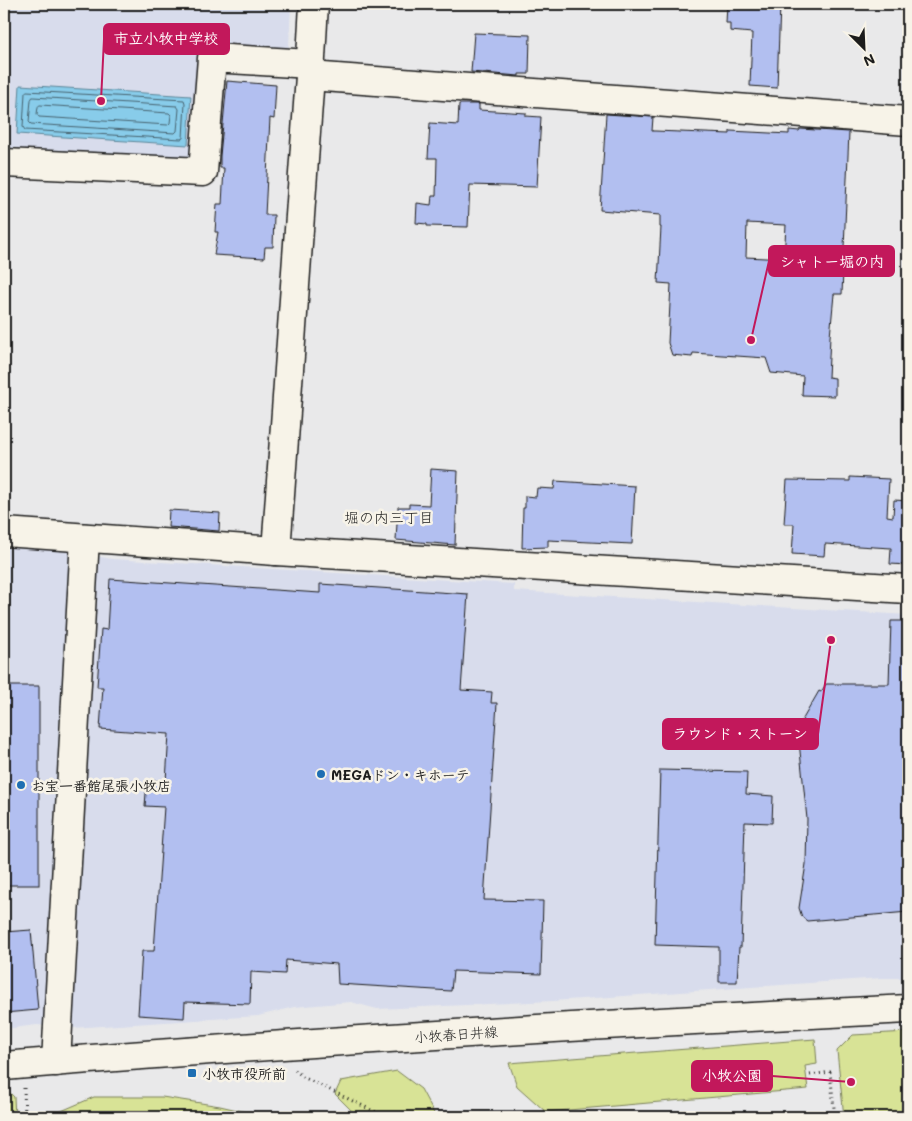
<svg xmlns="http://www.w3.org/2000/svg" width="912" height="1121" viewBox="0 0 912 1121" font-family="Mali,'Klee One',sans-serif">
<rect width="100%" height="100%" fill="#e9e9ea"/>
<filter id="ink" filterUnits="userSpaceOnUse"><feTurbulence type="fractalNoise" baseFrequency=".02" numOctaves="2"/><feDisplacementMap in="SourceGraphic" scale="10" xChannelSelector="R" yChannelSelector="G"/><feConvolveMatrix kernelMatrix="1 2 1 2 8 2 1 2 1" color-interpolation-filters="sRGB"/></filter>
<g filter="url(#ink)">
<g fill="#d8dcec">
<path d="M4,4H291L289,46L283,53L202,48L193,157L4,149Z"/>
<path d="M4,546L63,550L112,559L514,584V591L908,615V978H881L553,1001L377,1009L351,1002L294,1007L258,1016L72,1028L37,1025L4,1029Z"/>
</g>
<g fill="#d8e396" stroke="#7a8059">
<path d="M908,1032V1117H844L837,1051L853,1035Z"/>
<path d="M815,1039L817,1064L805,1066L808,1089L546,1112L517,1086L509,1063Z"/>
<path d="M397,1071L421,1089L436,1117H358L335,1094L341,1081Z"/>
<path d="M8,1091L14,1097L15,1117H4V1092Z"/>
<path d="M94,1097H162L220,1106L268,1117H52V1115Z"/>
</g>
<path fill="#88ccea" stroke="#5d8698" d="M20,85L191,96L188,145L17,134Z"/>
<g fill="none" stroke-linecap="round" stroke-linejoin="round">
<g stroke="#47626e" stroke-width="1">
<path d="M27,91L184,100L185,103L183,138L181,139L25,130L23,127L25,93Z"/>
<path d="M33,97L177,106L179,109L177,131L175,133L31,124L29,122L31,100Z"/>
<path d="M40,105L169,113L171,115L170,123L168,125L39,117L37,114L38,107Z"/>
</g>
</g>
<g fill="#b2bff0" stroke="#1c1c1c" fill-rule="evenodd">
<path d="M727,4H780L777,88L750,86L752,33L730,31V23H726Z"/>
<path d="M474,33L530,35L529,74H519V76L471,72Z"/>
<path d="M227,81L276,85L274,119L270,118L265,215H274L273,247H265L264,258L214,255L218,232H215L217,204H222L224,168H220V156Z"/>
<path d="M459,104H479V110L526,113V116L541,117L537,187L470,185L468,227L427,226V224L416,223L417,203L431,205L432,196H436L437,158H428L430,123L458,125Z"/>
<path d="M606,114L653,117L652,131H655L730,134V131L789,134V130L799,131L800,129L849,132L842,294H834L830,337L828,377L835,378V396L802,395L803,376L771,373L766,358L693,353L692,357L672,355L668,343L671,284L658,283L661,227H660V215L600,210ZM747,223L786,225L784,259L746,257Z"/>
<path d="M431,469L458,471L455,545L396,540L398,507H409V504L429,505Z"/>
<path d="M850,477L889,479L887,516L893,517L894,500L908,501V565L890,564L891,548L825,544L824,556L792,554L794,524H784L787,480L850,481Z"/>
<path d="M555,481L635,486L632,544L548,540V547L522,548L523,508H525V496L536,497L537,488L554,489Z"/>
<path d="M169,510L220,513L219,531L168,527Z"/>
<path d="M110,579L320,593V584L468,594L461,690L492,692L491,703H497L484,900L543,901L541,974L453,971L451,991L338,984L337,964L286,960L285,974L251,972L250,1004L185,1002L184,1018L138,1015L142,951H154L164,807L145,806L147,780L166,781L169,734L100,729L103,687H97L101,629L107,630Z"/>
<path d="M891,621H908V912L807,921L802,917L799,908L806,864L807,819L798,732L800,724L819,691L821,692L826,684H889Z"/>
<rect x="4" y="686" width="35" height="199"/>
<path d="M660,770L747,772L746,794L773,796L772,823L745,822L741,947H739L737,982H719V947L655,945Z"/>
<path d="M31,930L38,1010L4,1013V932Z"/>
</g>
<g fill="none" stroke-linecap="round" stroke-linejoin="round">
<defs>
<g id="minor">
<path d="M310,76L908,121"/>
<path d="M4,163L203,172L212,58L310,64"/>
<path d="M4,532L276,551L908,589"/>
<path d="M276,551L310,76L314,4"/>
<path d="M56,1062L85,538"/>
</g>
<path id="major" d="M4,1066C305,1041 607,1024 908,1009"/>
</defs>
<use href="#minor" stroke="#1c1c1c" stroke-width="31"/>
<use href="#major" stroke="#1c1c1c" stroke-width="31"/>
<g stroke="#1c1c1c" stroke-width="3" stroke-dasharray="1 4" stroke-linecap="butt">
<path d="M295,1070L303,1077L386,1117"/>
<path d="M810,1075L830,1072L835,1117"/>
<path d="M24,1088L25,1117"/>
</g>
<use href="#minor" stroke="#f7f3e8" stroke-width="28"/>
<use href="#major" stroke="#f7f3e8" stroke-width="28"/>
</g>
</g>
<g fill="#1f6fb2" stroke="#f7f3e8" stroke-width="2">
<circle cx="321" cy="774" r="5"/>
<circle cx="21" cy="785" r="5"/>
<rect x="187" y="1068" width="10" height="10" rx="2.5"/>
</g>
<g text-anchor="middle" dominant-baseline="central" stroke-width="5" stroke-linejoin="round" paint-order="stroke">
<g font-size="14" font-weight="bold" fill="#1c1c1c" stroke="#f7f3e8" text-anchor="start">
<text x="331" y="774">MEGAドン・キホーテ</text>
<text x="31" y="785">お宝一番館尾張小牧店</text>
<text x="202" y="1073">小牧市役所前</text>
</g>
<g font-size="14" fill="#1c1c1c" stroke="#f7f3e8">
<text transform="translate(456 1034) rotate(-4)">小牧春日井線</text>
</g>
<g font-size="15" fill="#1c1c1c" stroke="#f7f3e8">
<text x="389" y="517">堀の内三丁目</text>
</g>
</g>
<path fill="none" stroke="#c2185b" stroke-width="2" d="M101 101L104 39M751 340L769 261M831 640L818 734M851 1082L772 1076"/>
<g fill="#c2185b" stroke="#f7f3e8" stroke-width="2">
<circle cx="101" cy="101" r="5"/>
<circle cx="751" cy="340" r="5"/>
<circle cx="831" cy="640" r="5"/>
<circle cx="851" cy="1082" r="5"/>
</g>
<g fill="#c2185b" stroke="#c2185b" stroke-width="2">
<rect x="104" y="24" width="125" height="30" rx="5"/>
<rect x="769" y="246" width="125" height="30" rx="5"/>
<rect x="663" y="719" width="155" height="30" rx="5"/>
<rect x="692" y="1061" width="80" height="30" rx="5"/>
</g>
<g font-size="15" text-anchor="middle" font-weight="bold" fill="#fff">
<text x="166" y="44">市立小牧中学校</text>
<text x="832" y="267">シャトー堀の内</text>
<text x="740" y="739">ラウンド・ストーン</text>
<text x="732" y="1081">小牧公園</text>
</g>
<rect width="912" height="1121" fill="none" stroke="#f7f3e8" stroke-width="20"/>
<rect x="10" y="10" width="892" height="1101" fill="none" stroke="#1c1c1c" stroke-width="2" filter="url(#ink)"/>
<g transform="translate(864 48) rotate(156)" stroke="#f7f3e8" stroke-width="4" paint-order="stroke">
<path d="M0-4L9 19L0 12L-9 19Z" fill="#1c1c1c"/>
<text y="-8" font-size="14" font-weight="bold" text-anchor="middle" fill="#1c1c1c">N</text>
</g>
</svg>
